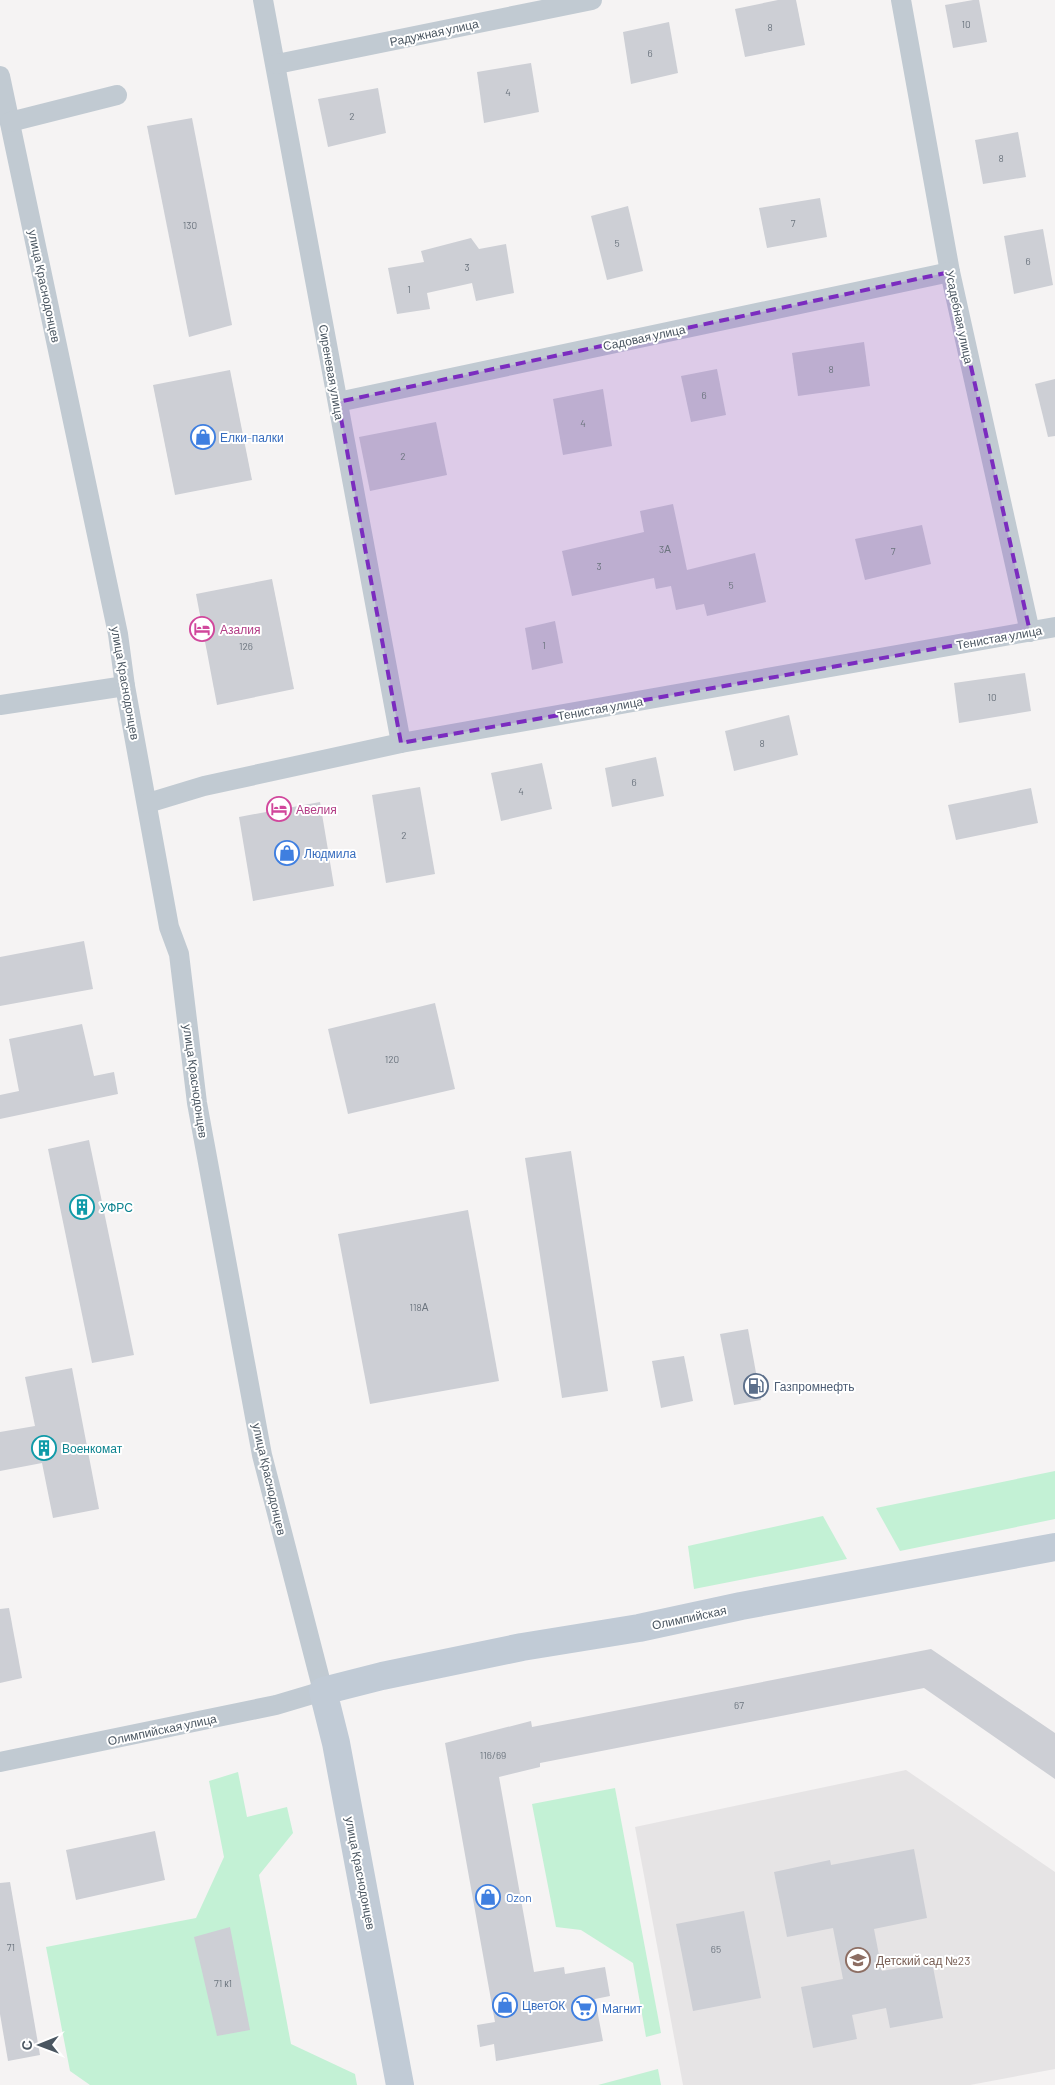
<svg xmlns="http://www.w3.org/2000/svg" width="1055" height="2085" viewBox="0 0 1055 2085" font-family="Barlow,sans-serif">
<rect width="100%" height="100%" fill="#f5f3f3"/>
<path fill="#e6e4e5" d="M906,1770L1055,1872V2069L970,2085H683L635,1827Z"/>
<g fill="#c3f1d5">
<path d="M1055,1471V1519L900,1551L876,1508Z"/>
<path d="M823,1516L847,1559L694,1589L688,1546Z"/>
<path d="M238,1772L247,1817L287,1807L293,1833L259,1875L291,2044L355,2074L357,2085H90L70,2071L46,1947L196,1918L224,1857L209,1781Z"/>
<path d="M615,1788L661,2033L646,2037L633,1963L581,1930L556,1927L532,1804Z"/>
<path d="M658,2069L661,2085H598Z"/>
</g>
<g fill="#cdcfd5">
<path d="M778,0H796L805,45L745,57L735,9Z"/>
<path d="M973,0H979L987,42L953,48L945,5Z"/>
<path d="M669,22L678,73L631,84L623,32Z"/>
<path d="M531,63L539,112L484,123L477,72Z"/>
<path d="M378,88L386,133L328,147L318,99Z"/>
<path d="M192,118L232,325L189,337L147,126Z"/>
<path d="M1018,132L1026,177L983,184L975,140Z"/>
<path d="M820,198L827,237L767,248L759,208Z"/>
<path d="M628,206L643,271L607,280L591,216Z"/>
<path d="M1043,229L1053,285L1014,294L1004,236Z"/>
<path d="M471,238L479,249L506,244L514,293L476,301L472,283L427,293L430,309L397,314L388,268L424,262L421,251Z"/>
<path d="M864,342L870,386L798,396L792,353Z"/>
<path d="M717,369L726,415L691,422L681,376Z"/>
<path d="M230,370L252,480L175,495L153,385Z"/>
<path d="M1055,379V436L1048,437L1035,384Z"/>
<path d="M603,389L612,446L563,455L553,399Z"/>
<path d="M436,422L447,475L370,491L359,437Z"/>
<path d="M673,504L687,570L755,553L766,602L707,616L704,604L676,610L671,586L656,589L654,578L572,596L562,551L644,532L640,511Z"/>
<path d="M922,525L931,564L865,580L855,539Z"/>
<path d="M272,579L294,689L217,705L196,594Z"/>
<path d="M555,621L563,663L532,670L525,628Z"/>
<path d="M1025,673L1031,711L959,723L954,683Z"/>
<path d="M789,715L798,755L734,771L725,731Z"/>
<path d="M656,757L664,796L612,807L605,768Z"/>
<path d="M542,763L552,809L501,821L491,773Z"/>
<path d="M420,787L435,874L386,883L372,795Z"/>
<path d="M1031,788L1038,823L956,840L948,805Z"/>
<path d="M320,802L334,886L253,901L239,817Z"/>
<path d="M84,941L93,989L0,1006V957Z"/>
<path d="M435,1003L455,1089L348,1114L328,1029Z"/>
<path d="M82,1024L94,1076L114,1072L118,1094L0,1119V1095L19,1091L9,1039Z"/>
<path d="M89,1140L134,1355L92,1363L48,1149Z"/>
<path d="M571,1151L608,1391L562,1398L525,1158Z"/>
<path d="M468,1210L499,1381L370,1404L338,1234Z"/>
<path d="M748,1329L761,1400L734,1405L720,1334Z"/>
<path d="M684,1356L693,1401L661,1408L652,1361Z"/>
<path d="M72,1368L99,1509L53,1518L42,1463L0,1471V1432L35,1426L25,1377Z"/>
<path d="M9,1608L22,1678L0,1683V1609Z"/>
<path d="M931,1649L1055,1733V1779L924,1688L540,1763V1767L499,1777L534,1972L564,1967L565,1974L605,1967L610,1996L595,1999L603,2041L496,2061L494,2044L480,2047L477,2025L495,2022L445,1743L531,1721L532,1727Z"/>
<path d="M155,1831L165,1880L76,1900L66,1850Z"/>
<path d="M914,1849L927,1918L874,1929L882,1971L932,1962L943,2018L890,2028L886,2008L852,2015L857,2039L813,2048L801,1987L843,1979L833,1928L787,1937L774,1872L830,1860L831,1865Z"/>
<path d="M10,1882L40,2055L8,2061L0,2014V1883Z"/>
<path d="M744,1911L761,1998L693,2011L676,1924Z"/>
<path d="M230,1927L250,2030L217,2036L194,1937Z"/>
</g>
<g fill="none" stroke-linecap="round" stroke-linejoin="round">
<g stroke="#c1cad2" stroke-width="20">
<path d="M263,0L401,743"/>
<path d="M901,0L950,272L1030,632"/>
<path d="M277,64L592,0"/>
<path d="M0,76L118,634L125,686L169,927L179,954L197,1103L262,1455L323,1691L276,1705L0,1762"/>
<path d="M10,122L117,95"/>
<path d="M338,402L950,272"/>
<path d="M0,705L125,686"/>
<path d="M148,803L204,786L401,743L1055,627"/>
</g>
<path stroke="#c1cbd6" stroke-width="28" d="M400,2085L336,1743L323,1691L382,1676L522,1647L639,1628L741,1606L1055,1547"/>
</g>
<path fill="#7b2cbf" fill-opacity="0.2" stroke="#7b2cbf" stroke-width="4" stroke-dasharray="10 6" stroke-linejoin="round" d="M950,272L1030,632L401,743L338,402Z"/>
<defs>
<symbol id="shop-ring" viewBox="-11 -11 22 22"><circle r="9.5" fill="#fff" stroke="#3f7fe0" stroke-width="1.5"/><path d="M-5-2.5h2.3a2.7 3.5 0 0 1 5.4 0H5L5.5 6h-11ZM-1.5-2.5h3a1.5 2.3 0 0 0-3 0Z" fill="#3f7fe0"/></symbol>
<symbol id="hotel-ring" viewBox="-11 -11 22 22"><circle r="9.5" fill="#fff" stroke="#d1479c" stroke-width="1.5"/><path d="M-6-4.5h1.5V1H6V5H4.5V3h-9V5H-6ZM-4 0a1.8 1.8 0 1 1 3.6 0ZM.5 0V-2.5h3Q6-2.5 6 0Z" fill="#d1479c"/></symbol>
<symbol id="building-ring" viewBox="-11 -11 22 22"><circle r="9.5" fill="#fff" stroke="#0f9aa8" stroke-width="1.5"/><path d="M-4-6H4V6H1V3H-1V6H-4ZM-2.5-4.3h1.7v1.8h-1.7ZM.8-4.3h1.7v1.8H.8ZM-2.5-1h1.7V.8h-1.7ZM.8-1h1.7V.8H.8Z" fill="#0f9aa8"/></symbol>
<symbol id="fuel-ring" viewBox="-11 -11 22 22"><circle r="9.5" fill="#fff" stroke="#5c6f8a" stroke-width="1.5"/><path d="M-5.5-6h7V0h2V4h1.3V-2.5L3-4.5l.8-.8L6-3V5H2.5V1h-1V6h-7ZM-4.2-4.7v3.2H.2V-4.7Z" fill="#5c6f8a"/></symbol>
<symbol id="school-ring" viewBox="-11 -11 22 22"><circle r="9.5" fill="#fff" stroke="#8d6e63" stroke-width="1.5"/><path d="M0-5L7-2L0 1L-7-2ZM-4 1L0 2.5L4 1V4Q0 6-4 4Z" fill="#8d6e63"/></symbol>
<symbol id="supermarket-ring" viewBox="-11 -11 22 22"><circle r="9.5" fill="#fff" stroke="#3f7fe0" stroke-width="1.5"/><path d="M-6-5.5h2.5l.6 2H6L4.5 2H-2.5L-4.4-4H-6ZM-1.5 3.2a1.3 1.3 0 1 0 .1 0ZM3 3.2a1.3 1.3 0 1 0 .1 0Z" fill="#3f7fe0"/></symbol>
</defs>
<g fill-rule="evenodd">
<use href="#shop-ring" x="189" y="423" width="28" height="28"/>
<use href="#hotel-ring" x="188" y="615" width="28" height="28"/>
<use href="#hotel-ring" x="265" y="795" width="28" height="28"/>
<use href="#shop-ring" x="273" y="839" width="28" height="28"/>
<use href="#building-ring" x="68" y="1193" width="28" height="28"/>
<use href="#fuel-ring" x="742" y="1372" width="28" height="28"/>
<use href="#building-ring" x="30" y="1434" width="28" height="28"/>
<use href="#shop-ring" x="474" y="1883" width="28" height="28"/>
<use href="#school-ring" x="844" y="1946" width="28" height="28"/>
<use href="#shop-ring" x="491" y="1991" width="28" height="28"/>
<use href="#supermarket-ring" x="570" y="1994" width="28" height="28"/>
</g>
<g text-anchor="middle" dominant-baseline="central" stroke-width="4" stroke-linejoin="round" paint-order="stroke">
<g font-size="10" fill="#6b747e">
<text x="966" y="24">10</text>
<text x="770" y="27">8</text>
<text x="650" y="53">6</text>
<text x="508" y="92">4</text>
<text x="352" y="116">2</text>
<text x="1001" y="158">8</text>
<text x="793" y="223">7</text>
<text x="190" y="225">130</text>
<text x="617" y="243">5</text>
<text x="1028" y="261">6</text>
<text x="467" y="267">3</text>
<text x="409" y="289">1</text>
<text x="831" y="369">8</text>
<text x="704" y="395">6</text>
<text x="583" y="423">4</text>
<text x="403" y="456">2</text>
<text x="665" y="549">3А</text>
<text x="893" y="551">7</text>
<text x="599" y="566">3</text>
<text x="731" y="585">5</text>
<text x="544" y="645">1</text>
<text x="246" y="646">126</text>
<text x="992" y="697">10</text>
<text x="762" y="743">8</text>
<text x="634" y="782">6</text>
<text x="521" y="791">4</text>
<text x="404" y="835">2</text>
<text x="392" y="1059">120</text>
<text x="419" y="1307">118А</text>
<text x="739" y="1705">67</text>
<text x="493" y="1755">116/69</text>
<text x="11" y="1947">71</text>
<text x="716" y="1949">65</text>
<text x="223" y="1983">71 к1</text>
</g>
<g font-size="12" fill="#4a5661" stroke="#fff">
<text transform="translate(434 32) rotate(-12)">Радужная улица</text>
<text transform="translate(45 286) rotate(78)">улица Краснодонцев</text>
<text transform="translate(960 317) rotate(78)">Усадебная улица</text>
<text transform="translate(644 337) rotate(-12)">Садовая улица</text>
<text transform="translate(332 372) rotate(80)">Сиреневая улица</text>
<text transform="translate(999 637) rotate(-10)">Тенистая улица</text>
<text transform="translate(126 683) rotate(80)">улица Краснодонцев</text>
<text transform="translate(600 708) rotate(-10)">Тенистая улица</text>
<text transform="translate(196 1081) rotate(82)">улица Краснодонцев</text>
<text transform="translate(270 1479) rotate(77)">улица Краснодонцев</text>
<text transform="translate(689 1617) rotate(-12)">Олимпийская</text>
<text transform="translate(162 1729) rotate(-12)">Олимпийская улица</text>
<text transform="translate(361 1873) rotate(79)">улица Краснодонцев</text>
</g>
<g font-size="12" fill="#366cbe" stroke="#fff" text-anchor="start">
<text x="220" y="437">Елки-палки</text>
<text x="304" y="853">Людмила</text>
<text x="506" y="1897">Ozon</text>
<text x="522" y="2005">ЦветОК</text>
<text x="602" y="2008">Магнит</text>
</g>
<g font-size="12" fill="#b23c85" stroke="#fff" text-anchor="start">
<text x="220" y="629">Азалия</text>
<text x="296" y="809">Авелия</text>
</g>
<g font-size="12" fill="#0d838f" stroke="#fff" text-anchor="start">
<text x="100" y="1207">УФРС</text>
<text x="62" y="1448">Военкомат</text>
</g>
<g font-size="12" fill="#4e5e75" stroke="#fff" text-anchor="start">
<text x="774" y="1386">Газпромнефть</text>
</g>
<g font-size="12" fill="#785e54" stroke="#fff" text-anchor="start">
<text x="876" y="1960">Детский сад №23</text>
</g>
</g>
<g transform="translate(40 2045) rotate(269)" stroke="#ffffff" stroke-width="4" paint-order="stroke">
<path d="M0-4L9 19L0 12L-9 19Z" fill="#4a5661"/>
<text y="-8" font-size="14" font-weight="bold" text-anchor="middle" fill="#4a5661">С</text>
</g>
</svg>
